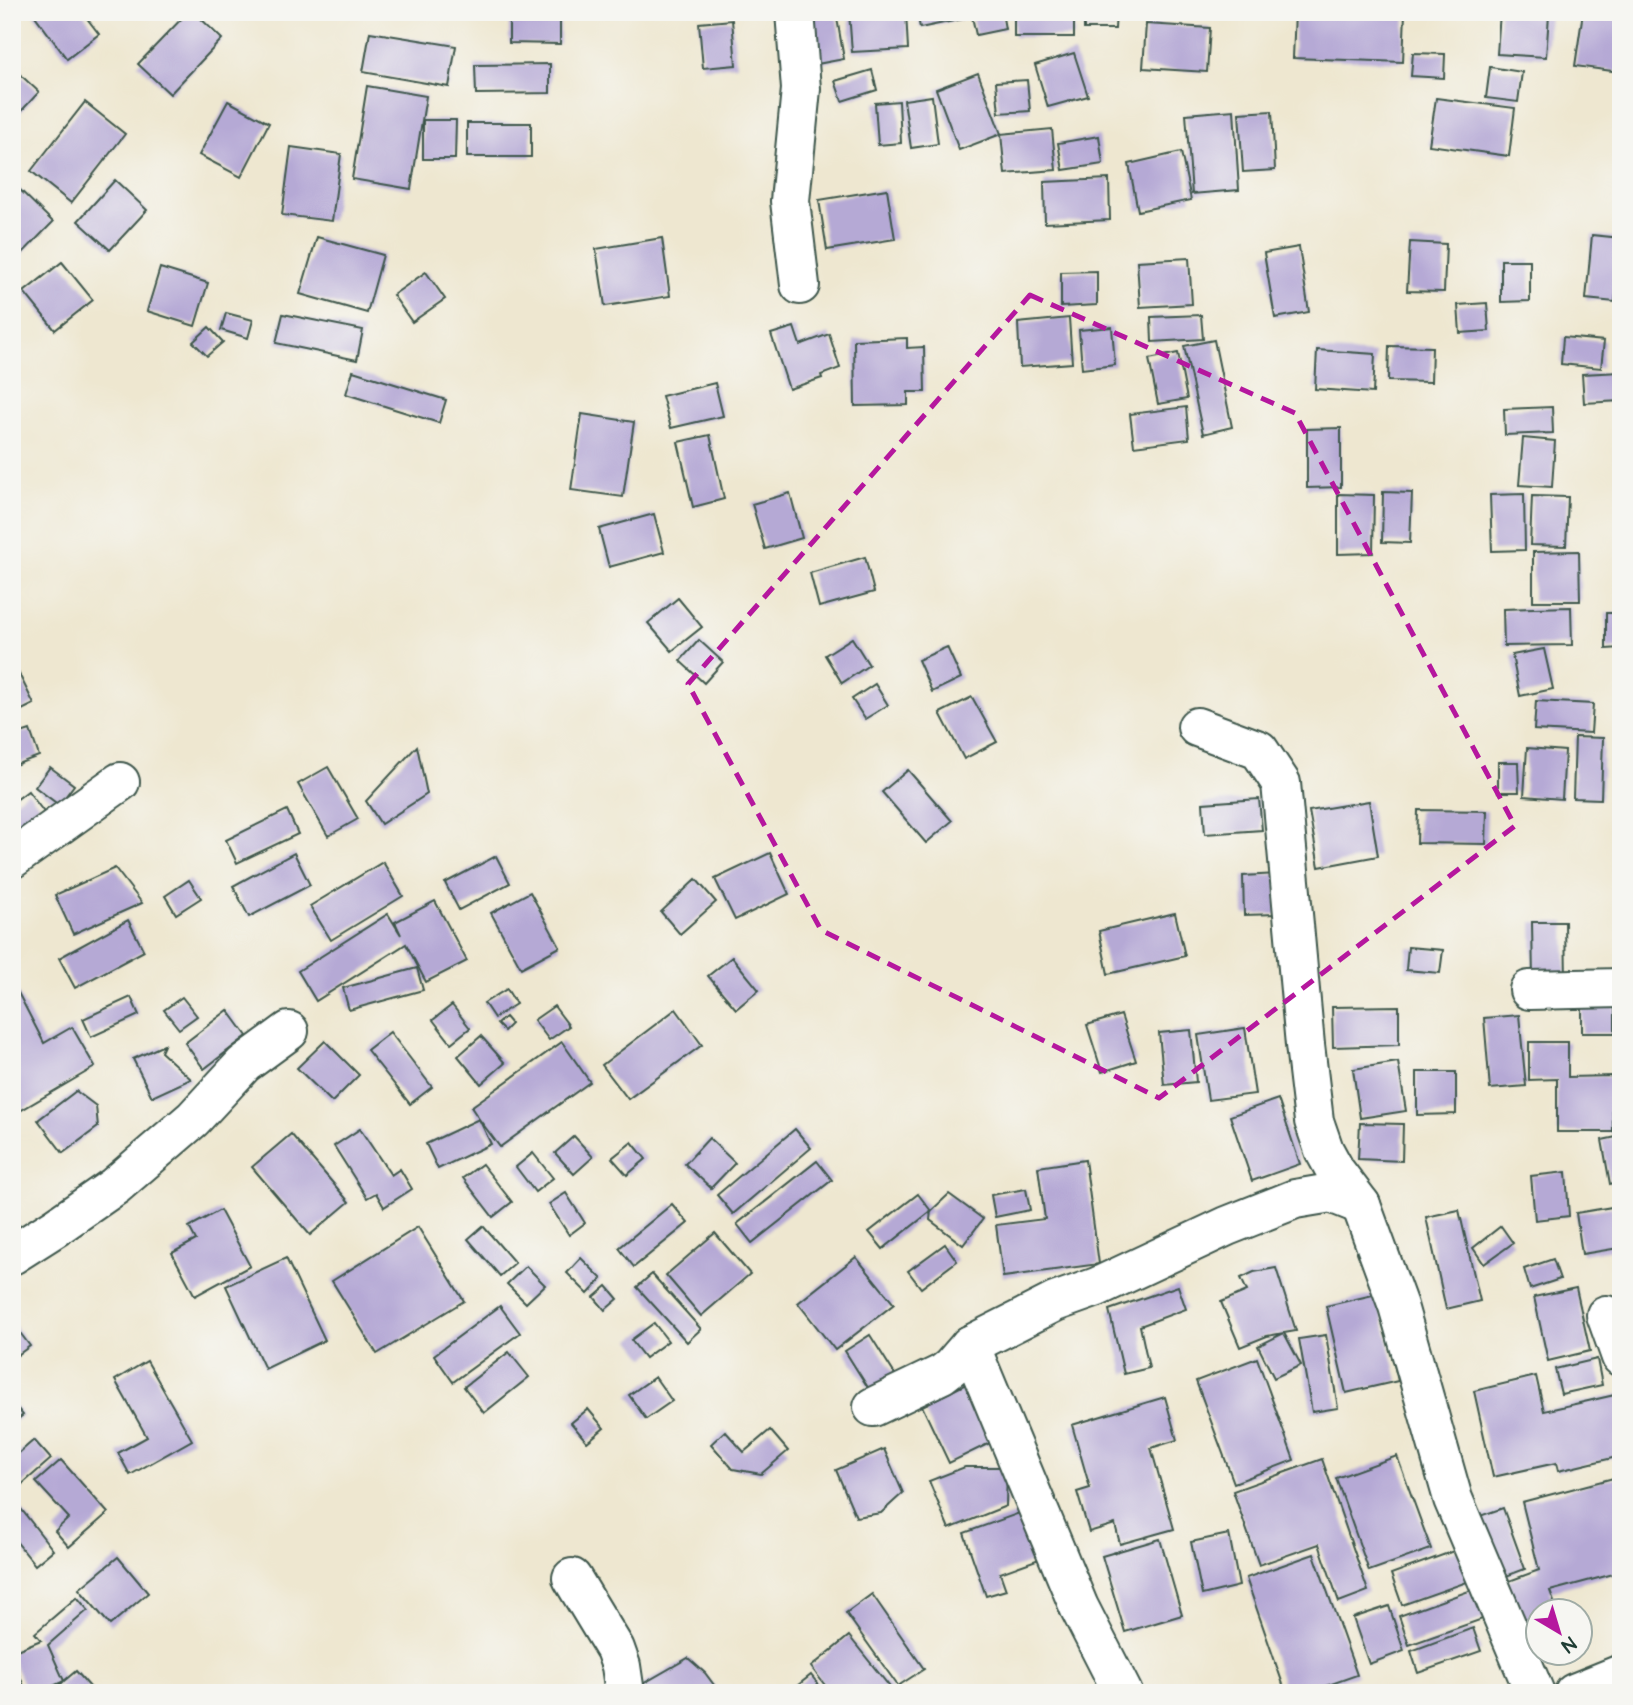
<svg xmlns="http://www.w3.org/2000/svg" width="1633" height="1705" viewBox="0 0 1633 1705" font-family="'Architects Daughter',sans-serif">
<rect width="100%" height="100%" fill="#f6f6f2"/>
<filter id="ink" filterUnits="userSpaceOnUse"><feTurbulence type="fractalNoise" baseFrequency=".0143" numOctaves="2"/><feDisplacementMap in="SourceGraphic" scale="14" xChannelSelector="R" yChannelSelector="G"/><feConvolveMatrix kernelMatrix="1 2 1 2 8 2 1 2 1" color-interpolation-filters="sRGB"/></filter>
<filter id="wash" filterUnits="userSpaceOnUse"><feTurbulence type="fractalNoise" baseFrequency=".00686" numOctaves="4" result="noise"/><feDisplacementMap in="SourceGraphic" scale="28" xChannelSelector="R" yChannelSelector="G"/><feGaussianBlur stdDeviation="1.57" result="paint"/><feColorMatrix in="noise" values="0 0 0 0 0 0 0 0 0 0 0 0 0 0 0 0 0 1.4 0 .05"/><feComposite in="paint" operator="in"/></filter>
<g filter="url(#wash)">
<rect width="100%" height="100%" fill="#eee7d0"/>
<g id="blocks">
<g fill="#b5a9d5">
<path d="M35,12H82L99,34L67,59L33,13Z"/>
<path d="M188,12H194L222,39L170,94L138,64Z"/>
<rect x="488" y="12" width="27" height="3"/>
<path d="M808,12H836L844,59L817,64Z"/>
<path d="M849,12H906L908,49L852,52Z"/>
<path d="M917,12H961L963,19L920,28Z"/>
<path d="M971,12H1002L1005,29L976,35Z"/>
<rect x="1014" y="12" width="60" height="25"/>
<path d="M1084,12H1116L1115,29H1084Z"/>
<path d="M1295,12L1405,13L1403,62L1293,58Z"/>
<path d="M1500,12L1549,15L1546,57L1497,54Z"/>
<path d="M1583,12H1596L1621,16L1620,72L1575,66Z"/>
<path d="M509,19L560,20V44L509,43Z"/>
<path d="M732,20L736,65L703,68L699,23Z"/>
<path d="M1146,24L1210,28L1207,72L1143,68Z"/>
<path d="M370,32L456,46L449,87L363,72Z"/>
<path d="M1074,53L1088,96L1048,107L1035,65Z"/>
<path d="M1413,53L1445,54L1444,78L1411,76Z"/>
<path d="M550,64V93L476,94L475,65Z"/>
<path d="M12,67L39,92L12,121Z"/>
<path d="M1490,67L1522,72L1518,102L1486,98Z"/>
<path d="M872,70L877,90L842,101L835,81Z"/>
<path d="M978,73L1001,134L1052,129L1056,170L1005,174L1001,134L959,150L936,89Z"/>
<path d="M1027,80L1030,111L999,113L996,82Z"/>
<path d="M367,86L426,96L411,189L352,179Z"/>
<path d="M932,96L938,144L911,148L904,100Z"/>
<path d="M1436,98L1515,108L1509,156L1429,145Z"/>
<path d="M228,101L269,123L241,177L199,155Z"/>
<path d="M899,101L901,143L878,145L875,103Z"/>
<path d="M85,102L125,134L71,203L31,171Z"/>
<path d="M1234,110L1239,190L1192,194L1186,114Z"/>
<path d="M1272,111L1275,170L1243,172L1239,113Z"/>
<path d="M423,120H456L455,159H423Z"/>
<rect x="467" y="123" width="64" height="34"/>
<path d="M1099,136L1103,164L1063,170L1058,143Z"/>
<path d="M291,147L341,154L332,221L282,215Z"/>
<path d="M1181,152L1191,200L1138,211L1129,164Z"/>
<path d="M1109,179L1110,220L1045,223L1044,182Z"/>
<path d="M115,180L147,210L110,250L78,221Z"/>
<path d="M12,182L53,222L12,264Z"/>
<path d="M887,189L895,239L827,250L819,200Z"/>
<path d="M1592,235L1621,238V252L1615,302L1586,299Z"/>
<path d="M317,237L383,255L367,313L300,294Z"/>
<path d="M662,238L670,296L605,306L596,249Z"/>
<path d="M1410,242L1446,244L1444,292L1407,291Z"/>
<path d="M1299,247L1309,312L1275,318L1264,253Z"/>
<path d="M1189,258L1192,304L1140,307L1137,261Z"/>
<path d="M1501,260H1530V301L1501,302Z"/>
<path d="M62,262L93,300L55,330L24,292Z"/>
<path d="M160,268L208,283L195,326L147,311Z"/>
<path d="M1097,271V305L1061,307V272Z"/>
<path d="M426,272L445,299L412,322L393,295Z"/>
<path d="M1487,303L1489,331L1460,333L1458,305Z"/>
<path d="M226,313L253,320L248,338L221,330Z"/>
<path d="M283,314L363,330L357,360L276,343Z"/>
<path d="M1201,315L1203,339L1152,342L1151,317Z"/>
<path d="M1069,318L1072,363L1020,367L1018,323Z"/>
<path d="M209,327L223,342L207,356L193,342Z"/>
<path d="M794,327L800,345L829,334L840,368L821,375L822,378L789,389L771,334Z"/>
<path d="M1112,327L1115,365L1082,369L1079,330Z"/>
<path d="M1563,337L1604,341L1601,368L1561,364Z"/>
<path d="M907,338V348L924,347L925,392H908V405L855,406L854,340Z"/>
<path d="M1214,340L1232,427L1203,434L1184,346Z"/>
<path d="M1389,346L1432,347L1431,382L1388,381Z"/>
<path d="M1317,350L1375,354L1373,393L1315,389Z"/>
<path d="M1178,353L1187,399L1158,404L1149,359Z"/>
<path d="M353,371L446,400L439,423L346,394Z"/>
<path d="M1621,372V401L1584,403L1582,374Z"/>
<path d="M715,383L723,416L671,428L662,396Z"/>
<path d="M1186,407L1189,439L1134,446L1130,414Z"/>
<path d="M1552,407L1553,433L1505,435L1504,409Z"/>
<path d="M582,414L634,422L623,497L571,490Z"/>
<path d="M1341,428V487L1307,488V429Z"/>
<path d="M710,435L724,499L693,507L678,442Z"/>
<path d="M1523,438L1555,441L1552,487L1519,485Z"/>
<path d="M1383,492L1412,493L1410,543L1382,542Z"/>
<path d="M790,493L802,538L765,549L752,504Z"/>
<path d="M1338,494L1374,495L1373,553L1338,554Z"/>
<path d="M1524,494L1525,550L1492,551L1490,495Z"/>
<path d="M1532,496L1568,497L1566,546L1530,545Z"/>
<path d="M654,514L664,552L609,567L599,529Z"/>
<path d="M1579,551L1580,601H1533V552Z"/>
<path d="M865,557L874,592L819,607L810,573Z"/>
<path d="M678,598L702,627L672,651L648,623Z"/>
<path d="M1571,607L1572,645L1504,646L1503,609Z"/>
<path d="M1606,613H1621V648L1606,649Z"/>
<path d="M852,638L869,665L842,683L825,655Z"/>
<path d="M699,640L723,662L704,683L680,661Z"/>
<path d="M947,647L961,678L932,692L918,660Z"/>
<path d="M1544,649L1553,689L1520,696L1512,655Z"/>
<path d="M14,664L34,704L12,715V665Z"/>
<path d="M875,684L888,705L865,719L852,699Z"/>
<path d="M972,697L997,742L964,759L940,713Z"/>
<path d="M1536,701L1593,704L1591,733L1534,730Z"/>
<path d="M30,730L39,756L12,766V736Z"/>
<path d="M1575,737L1603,738L1601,799L1573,798Z"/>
<path d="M417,746L427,794L381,824L366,801Z"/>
<path d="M1527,748L1565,751L1562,799L1524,796Z"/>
<path d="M1498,762H1518L1519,792H1498Z"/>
<path d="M50,767L74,785L59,805L35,787Z"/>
<path d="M328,767L358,819L328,836L298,784Z"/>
<path d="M908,770L952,821L926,843L882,792Z"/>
<path d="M28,791L52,823L12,852V803Z"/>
<path d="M1259,799L1262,830L1205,834L1203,803Z"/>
<path d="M1369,801L1378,856L1319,867L1309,811Z"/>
<path d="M287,810L298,834L237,863L226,840Z"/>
<path d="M1418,810L1487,811L1486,844L1417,843Z"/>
<path d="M294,853L310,885L249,917L233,886Z"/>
<path d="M770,853L789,894L735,920L715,879Z"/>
<path d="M496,856L510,883L459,910L445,883Z"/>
<path d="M383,862L403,896L331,940L310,906Z"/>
<path d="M115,868L142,903L73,934L55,895Z"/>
<path d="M1277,874L1278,914L1244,915L1243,876Z"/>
<path d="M696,879L716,902L680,934L661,912Z"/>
<path d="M189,880L201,898L176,914L165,896Z"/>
<path d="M530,892L560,947L521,968L491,913Z"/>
<path d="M435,901L467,961L426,982L406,944L316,1001L298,971L388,914L401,935L395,922Z"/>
<path d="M1175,913L1185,956L1108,974L1099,931Z"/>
<path d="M128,920L144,951L75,988L59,958Z"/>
<path d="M1532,922H1565L1566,980L1533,981Z"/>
<path d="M1408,947L1443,950L1440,973L1406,970Z"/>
<path d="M732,957L759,990L736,1009L708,976Z"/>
<path d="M417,968L423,990L349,1010L343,988Z"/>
<path d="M12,981L44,1043L72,1027L95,1067L18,1112L12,1101Z"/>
<path d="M507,989L516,1004L494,1018L484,1003Z"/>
<path d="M1615,996V1033H1582V997Z"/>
<path d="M131,997L139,1015L91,1037L83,1019Z"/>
<path d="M182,997L197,1016L179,1029L164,1010Z"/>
<path d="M452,1005L470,1028L451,1043L433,1020Z"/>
<path d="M554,1006L569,1026L549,1040L534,1020Z"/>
<path d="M1399,1006V1045L1333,1047L1332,1007Z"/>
<path d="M676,1009L702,1045L628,1099L602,1065Z"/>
<path d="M228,1010L247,1036L204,1069L185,1043Z"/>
<path d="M1121,1015L1136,1061L1102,1072L1087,1025Z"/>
<path d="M1519,1015L1526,1086L1490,1089L1484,1018Z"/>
<path d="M505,1017L511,1024L504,1031L497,1024Z"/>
<path d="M1245,1028L1255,1094L1208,1100L1198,1035Z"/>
<path d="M1191,1030L1196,1082L1164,1085L1159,1033Z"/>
<path d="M390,1032L432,1087L410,1104L367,1050Z"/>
<path d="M481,1036L505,1063L481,1084L458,1056Z"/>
<path d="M325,1041L359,1075L332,1102L297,1068Z"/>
<path d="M562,1042L590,1082L500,1147L479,1119L491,1144L438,1169L426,1144L479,1119L471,1107Z"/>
<path d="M1529,1042H1568V1077L1612,1076L1613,1132H1557V1079L1529,1080Z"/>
<path d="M164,1045L161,1052L191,1079L152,1097L133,1059Z"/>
<path d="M1398,1062L1406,1111L1360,1118L1353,1069Z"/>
<path d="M1417,1072H1456V1114L1417,1115Z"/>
<path d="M76,1091L96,1106L98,1127L63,1153L38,1120Z"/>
<path d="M1278,1099L1300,1164L1252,1181L1230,1116Z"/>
<path d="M1360,1123L1403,1124L1402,1161L1358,1159Z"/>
<path d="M360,1129L391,1175L400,1169L412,1189L384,1207L376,1193L367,1198L334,1146Z"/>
<path d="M795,1129L811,1148L733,1214L717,1195Z"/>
<path d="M291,1134L349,1202L310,1235L252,1167Z"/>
<path d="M574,1136L593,1157L574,1174L555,1153Z"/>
<path d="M1621,1136V1181L1610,1184L1602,1140Z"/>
<path d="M709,1138L735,1163L711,1188L685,1164Z"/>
<path d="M632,1142L646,1159L627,1175L612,1158Z"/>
<path d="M533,1153L553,1178L535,1192L516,1167Z"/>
<path d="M1085,1160L1099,1264L1003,1277L996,1225L1045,1219L1038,1167Z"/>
<path d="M817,1161L832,1180L752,1243L737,1224Z"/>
<path d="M482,1164L512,1202L493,1217L463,1178Z"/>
<path d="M1566,1172L1569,1216L1535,1220L1531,1176Z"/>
<path d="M1026,1189L1030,1210L995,1217L991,1195Z"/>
<path d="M566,1193L585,1223L569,1235L549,1204Z"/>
<path d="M918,1194L931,1211L883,1249L869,1232Z"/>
<path d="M949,1194L983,1219L963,1245L930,1220L931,1211Z"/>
<path d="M672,1204L688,1223L634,1267L619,1248Z"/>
<path d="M1612,1207L1619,1248L1582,1254L1576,1213Z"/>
<path d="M220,1210L250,1266L195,1296L172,1253L196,1240L189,1227Z"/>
<path d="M1459,1210L1480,1301L1446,1309L1426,1217Z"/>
<path d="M483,1226L515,1263L500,1276L468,1239Z"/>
<path d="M1501,1226L1513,1243L1484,1264L1473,1248Z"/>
<path d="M418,1227L464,1301L377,1354L332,1281Z"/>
<path d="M715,1233L750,1274L701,1316L666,1275Z"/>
<path d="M945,1244L957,1261L921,1288L908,1271Z"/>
<path d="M856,1257L894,1304L835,1350L798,1303Z"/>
<path d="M286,1258L325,1340L265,1369L226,1286Z"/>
<path d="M581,1258L602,1279L588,1294L567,1273Z"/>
<path d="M1553,1259L1560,1279L1530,1289L1524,1269Z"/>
<path d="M526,1266L545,1285L526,1303L507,1284Z"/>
<path d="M1276,1268L1296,1331L1284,1333L1301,1365L1274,1378L1258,1346L1284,1333L1267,1336L1240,1347L1221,1302L1247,1291L1241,1278L1254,1272Z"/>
<path d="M652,1274L701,1329L687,1342L637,1287Z"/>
<path d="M607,1286L618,1299L605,1310L594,1297Z"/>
<path d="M1178,1286L1186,1309L1140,1326L1149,1368L1124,1374L1109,1310Z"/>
<path d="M1576,1288L1590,1351L1548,1361L1534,1297Z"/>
<path d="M1377,1294L1398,1381L1346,1393L1326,1306Z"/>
<path d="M500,1306L520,1333L453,1382L434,1355Z"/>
<path d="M12,1322L30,1346L12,1359Z"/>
<path d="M654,1323L668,1341L645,1358L631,1340Z"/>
<path d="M870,1335L899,1381L874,1397L845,1351Z"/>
<path d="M1326,1335L1338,1408L1312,1412L1299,1339Z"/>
<path d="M509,1352L529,1377L484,1413L464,1387Z"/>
<path d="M1257,1358L1294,1460L1234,1483L1196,1381Z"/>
<path d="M1597,1359L1602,1385L1561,1394L1555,1369Z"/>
<path d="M147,1361L192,1440L130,1475L118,1453L147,1437L115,1380Z"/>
<path d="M1536,1376L1544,1411L1619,1394L1621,1403V1456L1558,1471L1556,1463L1493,1477L1474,1391Z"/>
<path d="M655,1377L672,1401L646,1419L629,1395Z"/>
<path d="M966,1384L994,1441L949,1463L922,1406Z"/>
<path d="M1165,1397L1177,1440L1151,1448L1174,1529L1120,1544L1115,1524L1089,1532L1077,1492L1090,1488L1072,1425Z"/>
<path d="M12,1402L23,1415L12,1424Z"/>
<path d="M588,1409L604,1428L587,1442L571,1423Z"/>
<path d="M770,1430L788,1451L761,1474L733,1469L711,1444L725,1431L744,1452Z"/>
<path d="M34,1440L51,1459L12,1493V1459Z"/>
<path d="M884,1449L903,1493L881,1513L856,1517L836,1470Z"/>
<path d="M1397,1456L1431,1549L1369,1571L1336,1478Z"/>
<path d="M1322,1459L1368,1591L1339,1602L1319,1544L1259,1565L1233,1491Z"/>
<path d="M61,1460L108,1513L69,1547L55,1531L69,1518L36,1482Z"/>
<path d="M965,1467H1007L1006,1506L949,1529L929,1481Z"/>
<path d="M1621,1476V1572L1550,1591L1557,1610H1538V1653L1501,1584L1539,1570L1522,1502Z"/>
<path d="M18,1505L53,1550L35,1565L12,1536V1509Z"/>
<path d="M1503,1508L1525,1569L1493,1581L1471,1519Z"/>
<path d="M1028,1510L1045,1557L1000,1573L1006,1590L986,1596L964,1533Z"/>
<path d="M1229,1534L1239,1586L1202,1595L1191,1542Z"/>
<path d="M1160,1539L1182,1615L1125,1632L1102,1556Z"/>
<path d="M1459,1549L1470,1581L1402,1605L1391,1574Z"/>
<path d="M1314,1554L1357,1675L1306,1693H1286L1246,1578Z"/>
<path d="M118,1557L148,1593L110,1625L79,1589Z"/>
<path d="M1480,1587L1491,1616L1409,1645L1399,1616Z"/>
<path d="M872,1594L924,1669L898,1686L846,1613Z"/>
<path d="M77,1597L88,1610L48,1645L64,1681L76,1671L90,1687L83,1693H61L57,1688L64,1681L38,1693H27L12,1659V1652L41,1640L35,1633Z"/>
<path d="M1389,1606L1404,1651L1369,1664L1353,1618Z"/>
<path d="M1473,1628L1481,1651L1418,1673L1411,1651Z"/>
<path d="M849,1636L893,1691L892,1693H831L811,1667Z"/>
<path d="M688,1658L705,1673L720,1693H627Z"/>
<path d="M811,1675L825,1693H788Z"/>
</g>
</g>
</g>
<g filter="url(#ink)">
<use href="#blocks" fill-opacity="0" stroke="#3e564b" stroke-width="2"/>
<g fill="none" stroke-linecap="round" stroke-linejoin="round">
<defs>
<g id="minor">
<path d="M795,12L801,89L790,201L800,285"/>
<path d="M1197,727L1259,750L1281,783L1305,1045L1314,1121L1324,1150L1336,1172L1361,1205L1398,1306L1453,1499L1535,1693"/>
<path d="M12,859L120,782"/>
<path d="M1529,990L1621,988"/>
<path d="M12,1255L56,1227L115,1186L193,1119L244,1064L289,1031"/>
<path d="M1606,1315L1621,1357"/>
<path d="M970,1345L1055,1302L1097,1287L1227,1226L1295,1199L1331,1193L1361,1205"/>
<path d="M873,1407L942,1374L951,1367L970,1345L1079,1607L1123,1693"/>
<path d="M572,1578L615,1649L621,1666L625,1693"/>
<path d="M1574,1693L1621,1674"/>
</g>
</defs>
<use href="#minor" stroke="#3e564b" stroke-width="42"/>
<use href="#minor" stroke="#fff" stroke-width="38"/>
</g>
</g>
<path fill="none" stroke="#b5179e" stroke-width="5" stroke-dasharray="14 9" stroke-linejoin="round" d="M1030,295L1295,413L1515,826L1159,1098L821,930L688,684Z"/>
<rect width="1633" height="1705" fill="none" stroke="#f6f6f2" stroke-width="42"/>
<g transform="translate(1559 1632) rotate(142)"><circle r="33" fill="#f6f6f2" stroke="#a0aca6" stroke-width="2"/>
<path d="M0-5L12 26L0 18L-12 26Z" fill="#b5179e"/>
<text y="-10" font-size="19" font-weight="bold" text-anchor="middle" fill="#1f3d34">N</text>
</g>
</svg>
